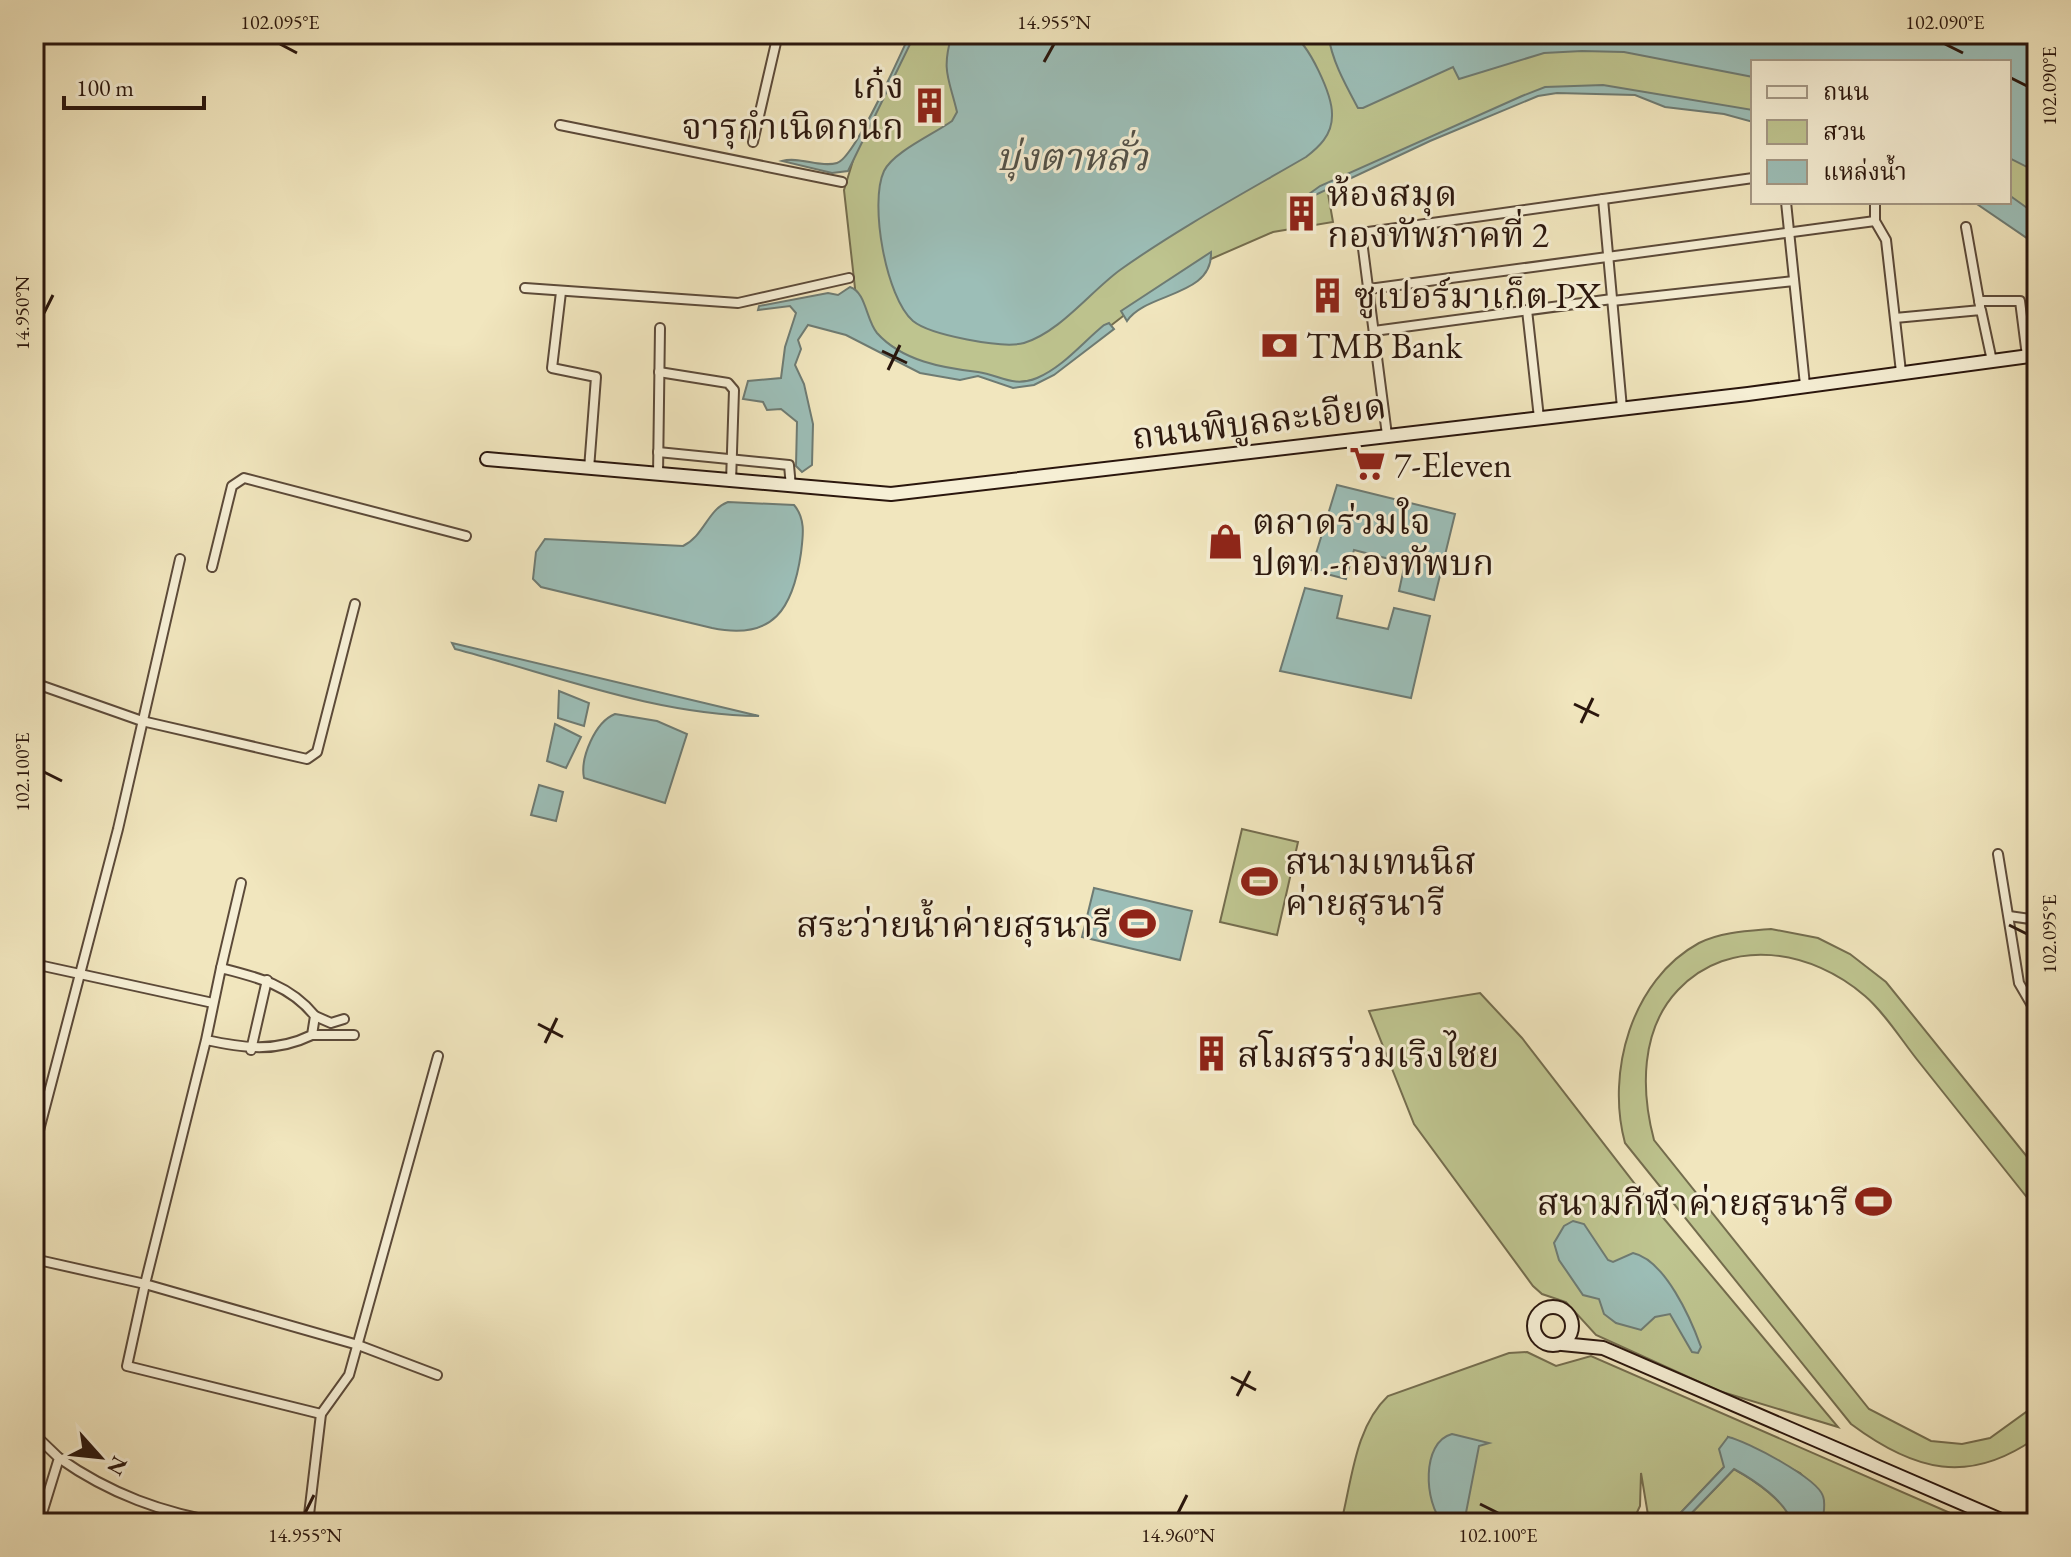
<svg xmlns="http://www.w3.org/2000/svg" width="2071" height="1557" viewBox="0 0 2071 1557" font-family="'EB Garamond','Noto Serif Thai',serif">
<rect width="100%" height="100%" fill="#f1e6be"/>
<filter id="stains"><feTurbulence type="fractalNoise" baseFrequency=".0025" numOctaves="4"/><feColorMatrix values="0 0 0 0 .2 0 0 0 0 .09 0 0 0 0 .02 0 0 0 .5 -.17"/></filter>
<radialGradient id="worn" r=".72"><stop offset=".6" stop-color="#630" stop-opacity="0"/><stop offset="1" stop-color="#630" stop-opacity=".3"/></radialGradient>
<g fill="#bec48f" stroke="#746d4e" stroke-width="2">
<path d="M913,34H2037V221L2009,200V62H1753V114L1635,91H1548L1459,125L1327,188L1333,222L1273,232L1204,262L1127,313L1042,379L1006,384L978,375L926,368L871,333L856,297L844,190L855,154Z"/>
<path d="M1242,829L1298,842L1277,935L1220,922Z"/>
<path d="M1771,929L1818,938L1850,954L1886,982L2037,1169V1210C1998,1161 1958,1111 1919,1062C1902,1041 1885,1013 1865,996C1812,950 1730,935 1678,990C1640,1030 1641,1091 1654,1140L1869,1409L1931,1441L1962,1444L1990,1438L2037,1404V1437C1969,1486 1914,1471 1851,1424L1625,1143C1606,1073 1631,980 1699,943C1721,932 1747,931 1771,929Z"/>
<path d="M1480,993L1522,1038L1635,1184L1838,1427L1719,1391L1596,1335L1566,1302L1542,1294L1533,1286L1414,1124L1369,1011Z"/>
<path d="M1527,1352L1556,1366L1591,1356L1973,1523H1821L1823,1497L1800,1473L1728,1437L1724,1467L1671,1523H1659L1648,1515L1641,1473L1640,1506L1632,1523H1341C1352,1480 1355,1427 1388,1396L1509,1353Z"/>
<path d="M1734,1469C1754,1480 1786,1501 1792,1523H1682Z"/>
</g>
<g fill="#9cbeb7" stroke="#6e7b73" stroke-width="2">
<path d="M910,34H915L848,171L832,173L782,161C799,156 820,168 837,163C855,158 900,55 910,34Z"/>
<path d="M952,34H1291C1309,43 1333,96 1332,116C1332,135 1319,147 1306,157C1244,193 1179,228 1120,270C1090,292 1060,332 1024,343C1003,349 930,335 913,321C886,298 869,203 884,171C893,152 934,134 952,121L957,112C949,78 941,71 952,34Z"/>
<path d="M1328,34H2037V172L2009,158V62H1753V77L1624,52L1582,51L1544,53L1459,79L1453,67L1363,108H1358C1345,84 1332,61 1328,34Z"/>
<path d="M1603,85L1753,110V122L1724,114L1665,107L1635,95L1557,93L1538,96L1430,141L1309,198V194L1320,186L1522,96L1545,87Z"/>
<path d="M2009,195L2037,215V245L1974,202H2009Z"/>
<path d="M1211,252C1213,297 1146,292 1127,321L1121,311Z"/>
<path d="M850,287C866,292 866,320 877,333C902,361 943,368 978,372C1000,375 1013,388 1037,378C1063,367 1082,343 1104,325L1109,323L1114,329L1054,375L1034,385L1013,388L978,376L960,380L920,373L846,335L808,325L798,340L801,349L795,365L804,384L813,424L812,465L802,472L796,466L797,422L781,409L767,410L763,402L743,399L748,381L781,378L785,347L796,313L790,306L758,310L759,306L828,293L838,295Z"/>
<path d="M1337,485L1455,514L1434,600L1399,591L1405,563L1354,550L1346,579L1311,570Z"/>
<path d="M728,502L794,505C806,519 803,536 801,553C793,608 774,641 712,628L541,587L533,579L536,552L545,539L683,546C704,536 708,509 728,502Z"/>
<path d="M1305,588L1342,596L1337,618L1388,629L1394,608L1430,616L1411,698L1280,671Z"/>
<path d="M452,643L759,716C655,715 555,675 455,649Z"/>
<path d="M559,691L589,703L584,726L558,718Z"/>
<path d="M615,714L657,721L687,734L665,803L584,778C580,758 595,722 615,714Z"/>
<path d="M555,724L581,737L566,768L547,761Z"/>
<path d="M539,785L563,792L556,821L531,815Z"/>
<path d="M1094,888L1192,911L1180,960L1082,937Z"/>
<path d="M1573,1221L1584,1224L1608,1260L1613,1262L1633,1253C1665,1260 1691,1319 1701,1347L1698,1353L1692,1352L1670,1314L1655,1317L1641,1330L1616,1323L1604,1314L1599,1299L1583,1295L1559,1260L1554,1243L1564,1226Z"/>
<path d="M1452,1434L1489,1443L1479,1446L1464,1523H1443C1424,1503 1421,1442 1452,1434Z"/>
<path d="M1728,1437C1747,1441 1817,1478 1823,1496C1826,1504 1823,1514 1823,1521L1792,1523C1786,1501 1754,1480 1734,1469L1682,1523H1671L1724,1467L1719,1449Z"/>
</g>
<g fill="none" stroke-linecap="round" stroke-linejoin="round">
<defs>
<g id="street">
<path d="M560,125L842,182"/>
<path d="M753,142L778,34"/>
<path d="M1603,199L1622,408"/>
<path d="M1786,202L1805,385"/>
<path d="M1875,202V221L1886,240L1901,372"/>
<path d="M1966,227L1980,306"/>
<path d="M525,288L738,303L849,278"/>
<path d="M1369,289L1875,221"/>
<path d="M561,292L552,368L596,377L589,469"/>
<path d="M1612,301L1794,281"/>
<path d="M1979,301H2020L2027,356"/>
<path d="M1527,310L1539,418"/>
<path d="M1895,318L1981,310L1992,361"/>
<path d="M1374,331L1612,299"/>
<path d="M659,372L728,383L734,390L731,482"/>
<path d="M1387,435L1361,233L1753,178"/>
<path d="M658,452L789,465L791,487"/>
<path d="M658,475L660,328"/>
<path d="M212,567L232,486L244,478L466,536"/>
<path d="M34,683L142,721L307,759L317,752L355,604"/>
<path d="M1998,854L2019,983L2037,1014"/>
<path d="M2009,916L2037,920"/>
<path d="M34,964L213,1003"/>
<path d="M221,968L241,883"/>
<path d="M315,1016L331,1023L344,1019"/>
<path d="M312,1035H354"/>
<path d="M206,1040L221,968C257,977 290,985 315,1016L312,1035C275,1053 244,1048 206,1040L145,1284L358,1345L437,1375"/>
<path d="M251,1050L267,980"/>
<path d="M37,1138L118,829L180,559"/>
<path d="M34,1259L145,1284L127,1366L321,1414"/>
<path d="M34,1434L59,1458L39,1523"/>
<path d="M59,1458C110,1494 163,1513 224,1523"/>
<path d="M308,1523L321,1414L349,1375L438,1056"/>
</g>
<g id="secondary">
<path d="M487,459L891,494L1748,394L2037,355"/>
<circle cx="1553" cy="1326" r="19"/>
<path d="M1562,1344L1603,1348L2008,1523"/>
</g>
</defs>
<use href="#street" stroke="#5c4a39" stroke-width="12"/>
<use href="#secondary" stroke="#2a160d" stroke-width="16"/>
<use href="#street" stroke="#f6efd5" stroke-width="8"/>
<use href="#secondary" stroke="#f6efd5" stroke-width="12"/>
</g>
<path fill="none" stroke="#2a160d" stroke-width="3" d="M280,44L297,53M1945,44L1963,53M1044,62L1054,44M2009,77L2027,86M44,313L53,295M882,351L907,363M888,370L900,345M1574,704L1599,716M1581,723L1593,698M44,772L62,781M2009,925L2027,934M538,1024L563,1037M545,1043L557,1018M1231,1377L1256,1390M1237,1396L1250,1371M1480,1504L1498,1513M305,1513L314,1495M1178,1513L1187,1495"/>
<defs>
<symbol id="building-bare" viewBox="-9 -9 18 18"><path d="M-4-6H4V6H1V3H-1V6H-4ZM-2.5-4.3h1.7v1.8h-1.7ZM.8-4.3h1.7v1.8H.8ZM-2.5-1h1.7V.8h-1.7ZM.8-1h1.7V.8H.8Z" fill="#8f2418" stroke="#f6efd5" stroke-width="2.5" paint-order="stroke"/></symbol>
<symbol id="bank-bare" viewBox="-9 -9 18 18"><path d="M-6-4H6V4H-6ZM0-2.3a2.3 2.3 0 1 0 0 4.6a2.3 2.3 0 1 0 0-4.6Z" fill="#8f2418" stroke="#f6efd5" stroke-width="2.5" paint-order="stroke"/></symbol>
<symbol id="supermarket-bare" viewBox="-9 -9 18 18"><path d="M-6-5.5h2.5l.6 2H6L4.5 2H-2.5L-4.4-4H-6ZM-1.5 3.2a1.3 1.3 0 1 0 .1 0ZM3 3.2a1.3 1.3 0 1 0 .1 0Z" fill="#8f2418" stroke="#f6efd5" stroke-width="2.5" paint-order="stroke"/></symbol>
<symbol id="shop-bare" viewBox="-9 -9 18 18"><path d="M-5-2.5h2.3a2.7 3.5 0 0 1 5.4 0H5L5.5 6h-11ZM-1.5-2.5h3a1.5 2.3 0 0 0-3 0Z" fill="#8f2418" stroke="#f6efd5" stroke-width="2.5" paint-order="stroke"/></symbol>
<symbol id="stadium-bare" viewBox="-9 -9 18 18"><path d="M0-5a6.5 5 0 1 0 0 10a6.5 5 0 1 0 0-10ZM-3.5-1.8h7v3.6h-7Z" fill="#8f2418" stroke="#f6efd5" stroke-width="2.5" paint-order="stroke"/></symbol>
</defs>
<g fill-rule="evenodd">
<use href="#building-bare" x="904" y="80" width="51" height="51"/>
<use href="#building-bare" x="1276" y="188" width="51" height="51"/>
<use href="#building-bare" x="1302" y="270" width="51" height="51"/>
<use href="#bank-bare" x="1254" y="320" width="51" height="51"/>
<use href="#supermarket-bare" x="1342" y="438" width="51" height="51"/>
<use href="#shop-bare" x="1200" y="516" width="51" height="51"/>
<use href="#stadium-bare" x="1234" y="856" width="51" height="51"/>
<use href="#stadium-bare" x="1112" y="898" width="51" height="51"/>
<use href="#building-bare" x="1186" y="1028" width="51" height="51"/>
<use href="#stadium-bare" x="1848" y="1176" width="51" height="51"/>
</g>
<g text-anchor="middle" dominant-baseline="central" stroke-width="6" stroke-linejoin="round" paint-order="stroke">
<g font-size="36" fill="#2a160d" stroke="#f6efd5" text-anchor="start">
<text x="904" y="85" text-anchor="end">เก๋ง<tspan x="904" dy="41">จารุกำเนิดกนก</tspan></text>
<text x="1327" y="193">ห้องสมุด<tspan x="1327" dy="41">กองทัพภาคที่ 2</tspan></text>
<text x="1354" y="295">ซูเปอร์มาเก็ต PX</text>
<text x="1306" y="345">TMB Bank</text>
<text x="1394" y="464">7-Eleven</text>
<text x="1252" y="521">ตลาดร่วมใจ<tspan x="1252" dy="41">ปตท.-กองทัพบก</tspan></text>
<text x="1285" y="861">สนามเทนนิส<tspan x="1285" dy="41">ค่ายสุรนารี</tspan></text>
<text x="1111" y="924" text-anchor="end">สระว่ายนํ้าค่ายสุรนารี</text>
<text x="1237" y="1054">สโมสรร่วมเริงไชย</text>
<text x="1848" y="1202" text-anchor="end">สนามกีฬาค่ายสุรนารี</text>
</g>
<g font-size="36" fill="#2a160d" stroke="#f6efd5">
<text transform="translate(1259 421) rotate(-7)">ถนนพิบูลละเอียด</text>
</g>
<g font-size="38" font-style="italic" fill="#525148" stroke="#f6efd5">
<text x="1072" y="156">บุ่งตาหลั่ว</text>
</g>
</g>
<rect width="2071" height="1557" fill="none" stroke="#f1e6be" stroke-width="88"/>
<rect x="1751" y="60" width="260" height="144" fill="#f6efd5" stroke="#a49885" stroke-width="2"/>
<rect x="1767" y="86" width="40" height="12" fill="#f6efd5" stroke="#a49885" stroke-width="2"/>
<text x="1823" y="100" font-size="24" fill="#2a160d">ถนน</text>
<rect x="1767" y="120" width="40" height="24" fill="#bec48f" stroke="#a49885" stroke-width="2"/>
<text x="1823" y="140" font-size="24" fill="#2a160d">สวน</text>
<rect x="1767" y="160" width="40" height="24" fill="#9cbeb7" stroke="#a49885" stroke-width="2"/>
<text x="1823" y="180" font-size="24" fill="#2a160d">แหล่งน้ำ</text>
<g transform="translate(100 1457) rotate(117)" stroke="#f6efd5" stroke-width="6" paint-order="stroke">
<path d="M0-6L14 30L0 20L-14 30Z" fill="#2a160d"/>
<text y="-12" font-size="22" font-weight="bold" text-anchor="middle" fill="#2a160d">N</text>
</g>
<path d="M64 96v12h140v-12" fill="none" stroke="#2a160d" stroke-width="4"/>
<text x="76" y="96" font-size="24" fill="#2a160d" stroke="#f6efd5" stroke-width="6" paint-order="stroke">100 m</text>
<rect x="44" y="44" width="1983" height="1469" fill="none" stroke="#2a160d" stroke-width="3"/>
<g font-size="20" text-anchor="middle" fill="#2a160d">
<text x="280" y="29">102.095°E</text>
<text x="1054" y="29">14.955°N</text>
<text x="1945" y="29">102.090°E</text>
<text transform="translate(2049 86) rotate(-90)" y="7">102.090°E</text>
<text transform="translate(22 313) rotate(-90)" y="7">14.950°N</text>
<text transform="translate(22 772) rotate(-90)" y="7">102.100°E</text>
<text transform="translate(2049 934) rotate(-90)" y="7">102.095°E</text>
<text x="305" y="1542">14.955°N</text>
<text x="1178" y="1542">14.960°N</text>
<text x="1498" y="1542">102.100°E</text>
</g>
<rect width="100%" height="100%" filter="url(#stains)"/>
<rect width="100%" height="100%" fill="url(#worn)"/>
</svg>
